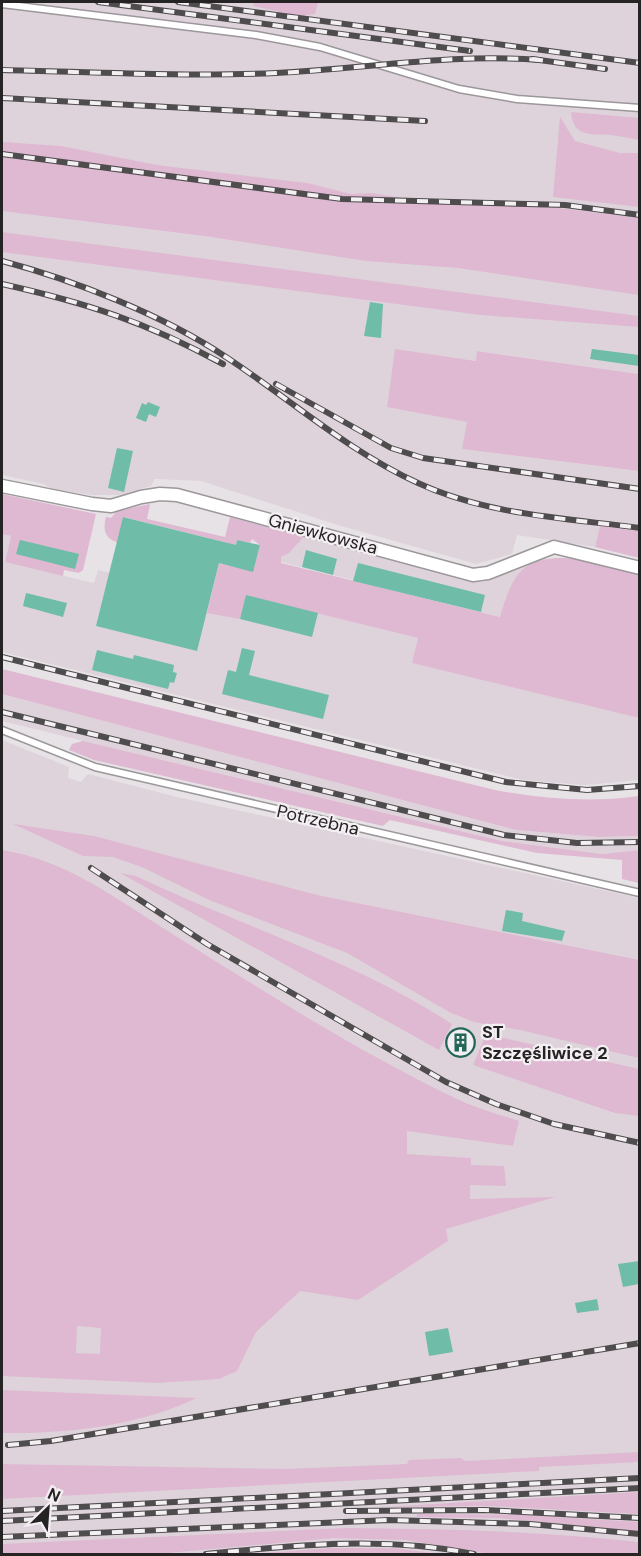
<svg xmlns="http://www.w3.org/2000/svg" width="641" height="1556" viewBox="0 0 641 1556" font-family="'DM Sans',sans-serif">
<rect width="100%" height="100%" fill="#e7e2e5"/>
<g fill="#dfd3db">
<path d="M2,2H639V374L478,351L477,361L396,350L387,406L468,422L463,449L639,471V531L600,526L595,547L517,535L512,554L476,564L341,526L201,481L155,479L151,486L120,495H92L51,489L44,484L2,475Z"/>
<path d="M2,534L11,536L5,562L94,583L98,570L211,598L207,613L246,595L418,638L413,663L639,718V780L585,785L523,780L2,652Z"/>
<path d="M304,537L470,582H484L530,565L518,575L508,593L501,617L281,562V557L289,553Z"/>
<path d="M2,694L516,830L599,837L639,836V850L602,854L502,841L83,741L2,721Z"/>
<path d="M2,740L69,767L68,778L81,782L88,774L177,797L639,898V1554H439L395,1548H359L252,1554H2Z"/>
</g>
<g fill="#deb9d1" fill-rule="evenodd">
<path d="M254,2H318L315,14L298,16L253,6Z"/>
<path d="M571,112L639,118V140C630,138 620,136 610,135C590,134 573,137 571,112Z"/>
<path d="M560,117L575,141L620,153H639V207L553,197Z"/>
<path d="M2,142L61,146L157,165L307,183L351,194L372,193L420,201L559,208L639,218V295L458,268L366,261L205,236L2,211Z"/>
<path d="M2,232L639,316V327L481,315L2,252Z"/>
<path d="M395,349L476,361L477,351L639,374V471L462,449L467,422L387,407Z"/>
<path d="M2,494L96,514L83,570L79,573L64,570L63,576L5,562L11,536L2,534Z"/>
<path d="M150,504L147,519L225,537L230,517L304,537L289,553L281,557V563L500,617C505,600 512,574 529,565C559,548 609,566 639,574V718L412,663L418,638L247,596L240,619L207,613L219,563L253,571L260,545L252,539L250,543L237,540L233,557L224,542L124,517L117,542C104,538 103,529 106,517L111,518L117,511Z"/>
<path d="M600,526L639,531V558L595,547Z"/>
<path d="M2,669L495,790C542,799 592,803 639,796V836L599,837L516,830L2,694Z"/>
<path d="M83,741L502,841L602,854L639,850V883L622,879V860L537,853L390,820L383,826L94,760L69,750L72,744Z"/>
<path d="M13,824L94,836L317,895L639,960V1058L520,1030L474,1022L451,1013L347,953L209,900L144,868L113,857L83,856Z"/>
<path d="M2,850C67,860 116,899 171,933C263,991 357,1051 455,1098C475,1108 498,1114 519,1121L513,1146L407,1131V1154L471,1158V1165L504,1166L506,1186L470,1185V1199L555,1197L446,1229L448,1241L358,1300L300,1291L256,1332L237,1371L219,1379L157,1383L2,1376ZM77,1326L101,1328L100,1354L76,1353Z"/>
<path d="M120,873L136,876C241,926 354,960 452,1024L439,1050Z"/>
<path d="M486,1034L639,1069V1116L615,1113L473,1065Z"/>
<path d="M2,1390L197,1398C138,1426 67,1434 2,1433Z"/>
<path d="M639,1452V1462L539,1467V1471L2,1499V1464L286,1469L407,1464L409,1460L461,1458L465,1461Z"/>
<path d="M639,1492V1514L490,1506L384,1507Z"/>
<path d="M417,1514L524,1515L639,1522V1531L498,1518L417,1517Z"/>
<path d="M346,1528C444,1529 542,1531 639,1542V1554H490L406,1540L333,1538L157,1554H2V1544Z"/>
<path d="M331,1548H395L439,1554H252Z"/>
</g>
<g fill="#6fbca8">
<path d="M370,302L383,304L381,338L364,336Z"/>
<path d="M592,349L639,355V366L590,359Z"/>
<path d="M148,402L160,407L156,417L149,414L146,422L136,418L142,403L146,405Z"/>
<path d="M117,448L133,451L124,492L108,488Z"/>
<path d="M123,517L236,545L237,540L260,545L253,572L219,563L197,651L96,626Z"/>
<path d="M20,540L79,554L75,569L16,554Z"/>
<path d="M306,550L337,559L333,575L302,567Z"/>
<path d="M358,563L485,595L481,612L353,581Z"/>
<path d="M26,593L67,603L63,617L23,606Z"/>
<path d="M246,595L318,613L312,637L240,619Z"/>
<path d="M242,648L255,651L249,675L329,695L323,719L222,694L228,670L236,672Z"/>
<path d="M97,650L133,659L134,655L174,665L173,672L177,673L174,683L170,682L168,689L92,670Z"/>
<path d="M506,910L523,913L522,921L565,931L562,941L502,931Z"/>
<path d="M455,1031L474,1040L467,1054L448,1045Z"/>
<path d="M639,1261V1284L623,1287L618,1264Z"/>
<path d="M597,1299L599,1310L577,1313L575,1303Z"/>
<path d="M448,1328L453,1352L429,1356L425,1332Z"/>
</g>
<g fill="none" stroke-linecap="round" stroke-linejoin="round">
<defs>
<g id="service">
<path d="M2,4L256,35L320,47L459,89L517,99L640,108"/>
<path d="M2,730L95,767L640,893"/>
</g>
<path id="minor" d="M2,486L92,504L111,506L141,497L160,494L177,495L473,575L488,573L554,547L640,568"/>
</defs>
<use href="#service" stroke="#9b979a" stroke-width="9"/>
<use href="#minor" stroke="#9b979a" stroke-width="15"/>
<use href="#service" stroke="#fff" stroke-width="6"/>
<use href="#minor" stroke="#fff" stroke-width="12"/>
<defs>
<g id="rail">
<path d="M98,2L470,51"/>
<path d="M178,2L640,63"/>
<path d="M532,59L605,69"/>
<path d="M2,70C93,72 185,77 276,73C365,69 451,53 540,60"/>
<path d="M2,98L425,121"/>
<path d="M2,154L342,199L565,205L640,215"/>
<path d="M2,261C74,280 163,315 226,357C290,399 348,451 418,483C487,515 565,518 640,528"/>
<path d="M2,284C87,303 146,322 223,364"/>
<path d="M276,384L391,448L423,458L640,489"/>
<path d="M2,657L506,782L587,790L640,786"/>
<path d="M2,712L504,835L577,843L640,842"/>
<path d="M91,868L207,944L446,1082L496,1104L554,1124L640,1143"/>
<path d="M8,1445L51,1441L640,1343"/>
<path d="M2,1511L640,1478"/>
<path d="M346,1511L485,1510L640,1518"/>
<path d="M2,1521L640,1488"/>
<path d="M2,1537L389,1520L530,1524L640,1534"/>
<path d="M206,1554C296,1545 384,1536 474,1554"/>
</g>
</defs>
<use href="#rail" stroke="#4e4c4d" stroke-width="6"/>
<use href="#rail" stroke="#f4eff2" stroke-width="4" stroke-dasharray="11" stroke-linecap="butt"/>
</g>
<defs>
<symbol id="building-ring" viewBox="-11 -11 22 22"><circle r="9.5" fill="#f4eff2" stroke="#246758" stroke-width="1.5"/><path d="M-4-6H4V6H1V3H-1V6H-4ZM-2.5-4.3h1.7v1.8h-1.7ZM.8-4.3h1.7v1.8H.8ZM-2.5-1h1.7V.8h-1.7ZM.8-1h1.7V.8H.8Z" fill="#246758"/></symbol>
</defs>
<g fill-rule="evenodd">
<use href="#building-ring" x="444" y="1026" width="33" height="33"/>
</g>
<g text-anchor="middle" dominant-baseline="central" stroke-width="4.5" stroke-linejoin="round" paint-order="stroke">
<g font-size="18" fill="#252324" stroke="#f4eff2">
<text transform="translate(323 534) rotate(15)">Gniewkowska</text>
<text transform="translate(318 820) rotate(13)">Potrzebna</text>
</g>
<g font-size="18" font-weight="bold" fill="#252324" stroke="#f4eff2" text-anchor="start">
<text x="482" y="1032">ST<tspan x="482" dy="21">Szczęśliwice 2</tspan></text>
</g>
</g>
<rect width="641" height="1556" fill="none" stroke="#252324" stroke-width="6"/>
<g transform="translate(48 1508) rotate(25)" stroke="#f4eff2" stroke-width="4.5" paint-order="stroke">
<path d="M0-4.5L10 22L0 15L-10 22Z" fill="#252324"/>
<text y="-9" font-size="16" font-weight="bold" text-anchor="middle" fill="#252324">N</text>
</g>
</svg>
